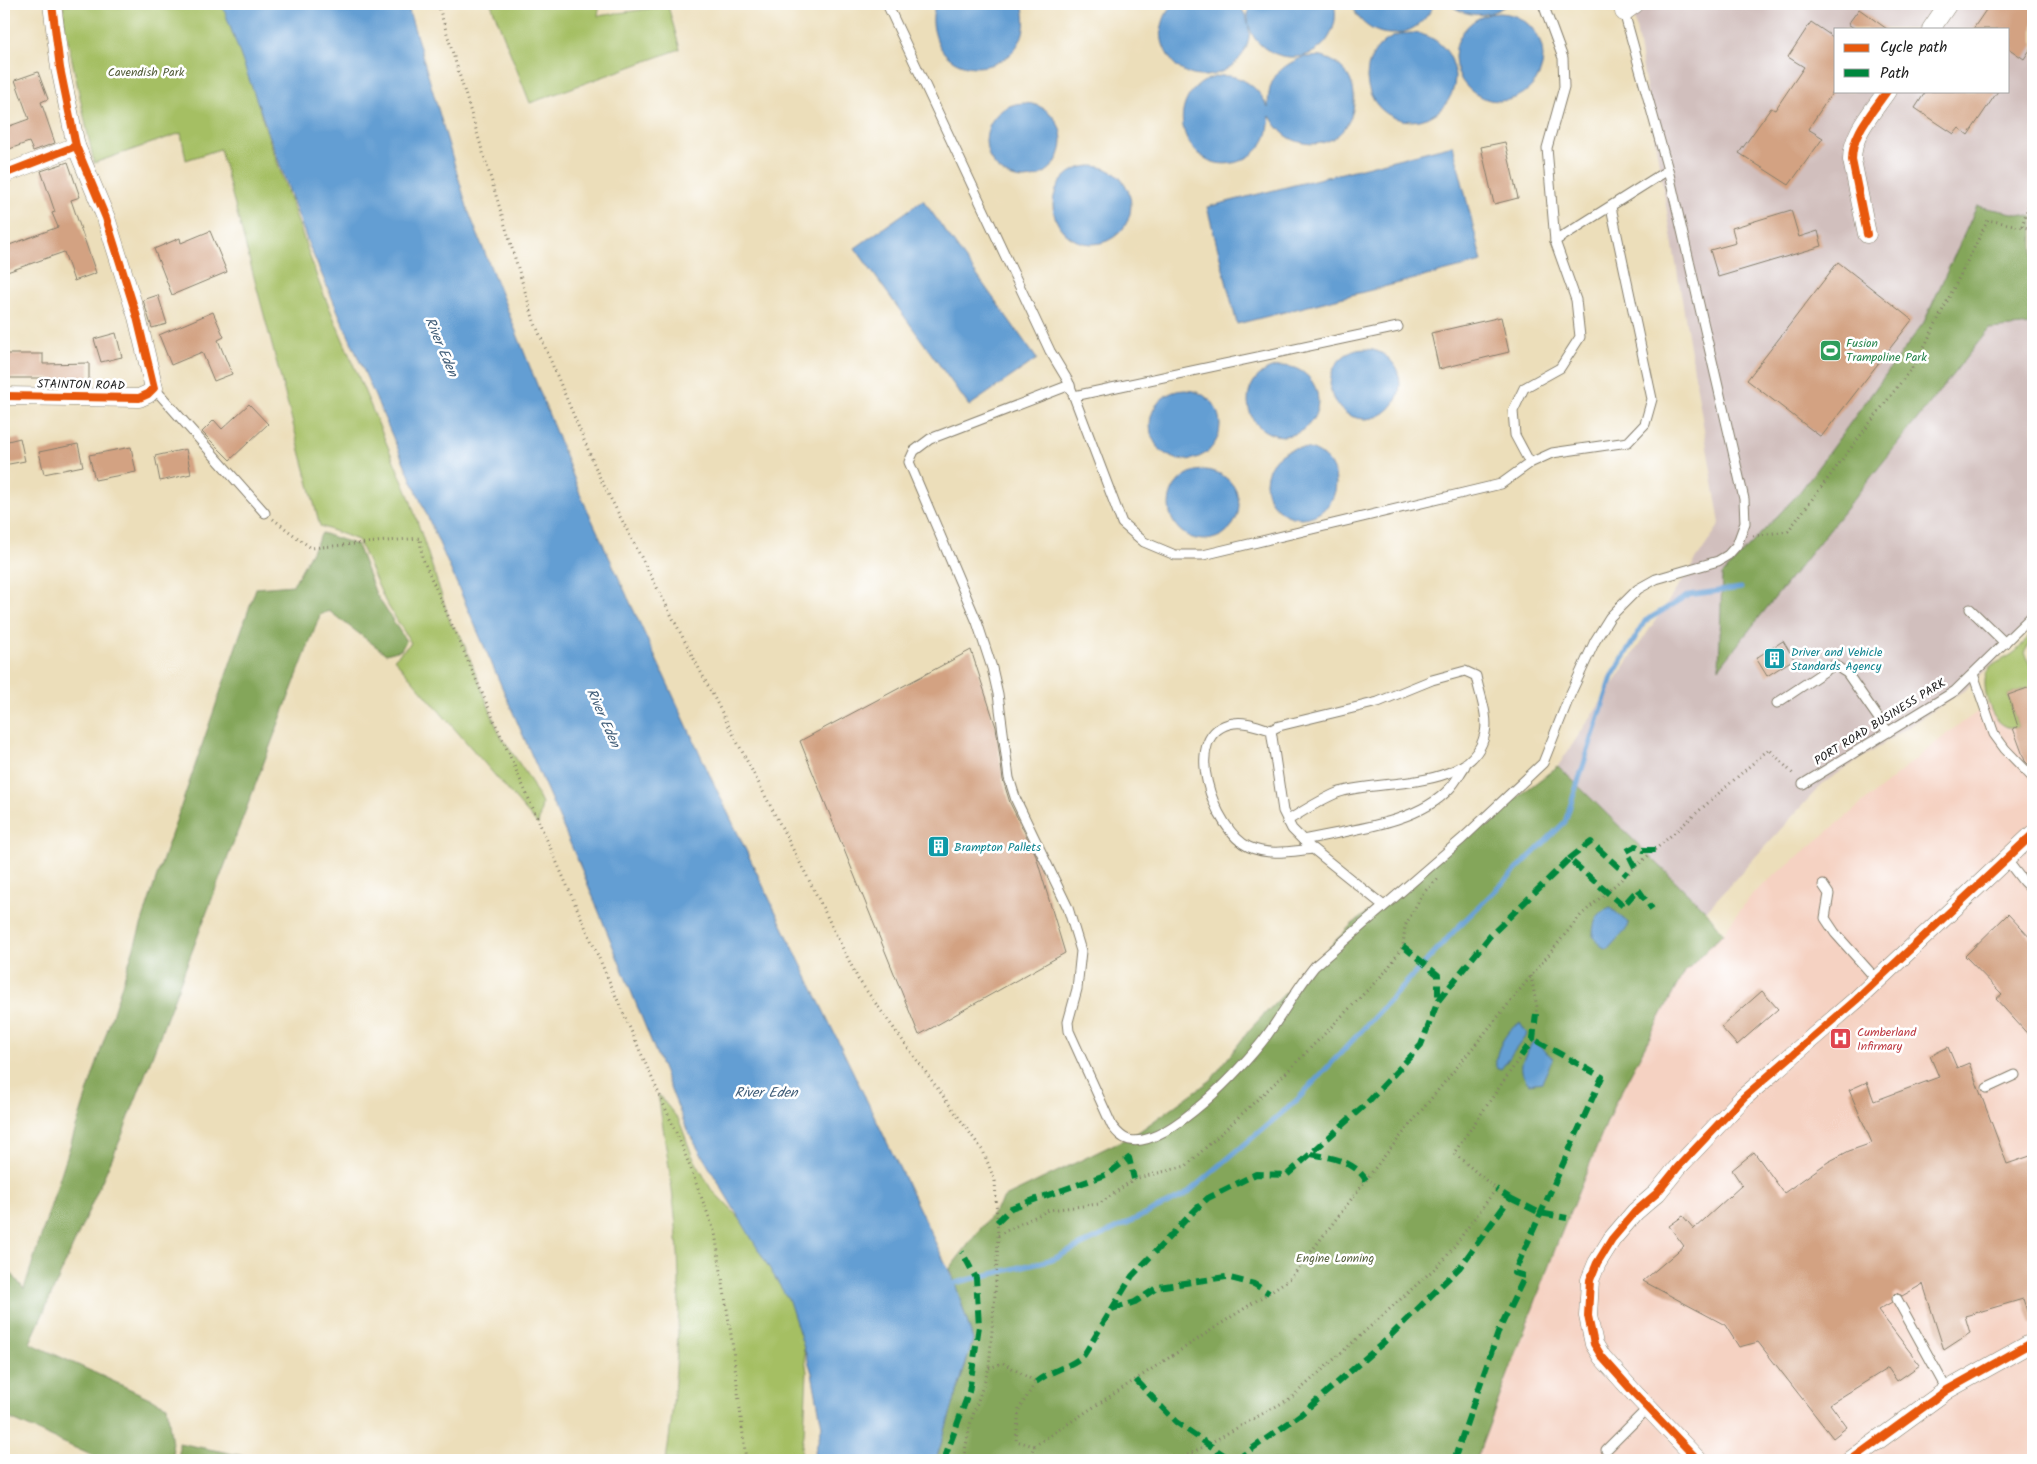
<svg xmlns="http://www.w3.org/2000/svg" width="2037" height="1464" viewBox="0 0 2037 1464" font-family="Kalam,sans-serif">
<rect width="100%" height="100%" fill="#fff"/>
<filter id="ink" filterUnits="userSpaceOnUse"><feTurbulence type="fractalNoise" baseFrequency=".02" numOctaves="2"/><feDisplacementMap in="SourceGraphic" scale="10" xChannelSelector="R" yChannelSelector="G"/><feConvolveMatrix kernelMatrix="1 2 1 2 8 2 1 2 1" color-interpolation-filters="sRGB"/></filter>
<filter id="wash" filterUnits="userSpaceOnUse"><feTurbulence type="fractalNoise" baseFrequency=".0096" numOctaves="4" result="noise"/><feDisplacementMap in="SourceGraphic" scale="20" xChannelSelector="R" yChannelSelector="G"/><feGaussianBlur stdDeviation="1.12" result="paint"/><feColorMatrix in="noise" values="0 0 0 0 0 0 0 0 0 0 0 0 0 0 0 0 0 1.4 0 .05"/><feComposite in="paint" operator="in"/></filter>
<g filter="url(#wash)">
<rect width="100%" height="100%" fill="#ecdeba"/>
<path fill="#f5d2c2" d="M2033,680V1460H1476L1557,1244L1614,1105L1683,974L1723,933L1753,893L1949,732L2012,688Z"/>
<path fill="#d1bfbd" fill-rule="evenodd" d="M1632,4H2033V624L1966,689L1822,784L1706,911L1558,766L1720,524ZM1836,29H2008V91H1836Z"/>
<g fill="#a5bf64" stroke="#606e40">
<path d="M63,4H237L261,115L319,283L410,499L451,624L461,636L499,733L529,778L542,804L538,825L394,659L411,643L385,601L358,540L320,526L220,149L186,160L181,133L94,163L64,22Z"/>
<path d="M491,4H600L598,16L668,6L680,49L530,103Z"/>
<path d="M2033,632V638L2024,653L2031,667H2033V686L2008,695L2018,727C2009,730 2001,725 1995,717C1988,708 1980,679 1989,669C1995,662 2008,658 2015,652C2022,646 2027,638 2033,632Z"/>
<path d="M658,1094L679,1120L692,1155L711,1189L751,1230L781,1279L801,1329L807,1372L804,1434L800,1460H666C675,1401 679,1339 679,1279C678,1217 667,1155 658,1094Z"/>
</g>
<g fill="#84a65a" stroke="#50613b">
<path d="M1977,206L2033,217V325L1989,329L1719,668L1722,575L1799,493L1924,322Z"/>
<path d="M322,533L357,545L376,594L406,641L401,650L386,654L329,611L320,615L121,1138L30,1343L167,1406L174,1460H102L4,1416V1274H12L24,1289L155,882L256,588L293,585Z"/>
<path d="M1558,766L1706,911L1723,933L1683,974L1614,1105L1557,1244L1476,1460H936L973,1340L950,1268L1005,1197L1137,1133L1211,1080L1250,1029L1351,925Z"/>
<path d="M179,1443L259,1459L262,1460H185L179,1456Z"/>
</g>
<g fill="#649ed3" stroke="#405d78">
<path d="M222,4H407L468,210L581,496L713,782L955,1283L973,1340L936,1460H813L822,1426L812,1373L789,1301L688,1132L584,875L308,243Z"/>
<path d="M936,4H1022C1041,68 949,92 935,34C932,24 932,13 936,4Z"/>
<path d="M1173,4H1238C1281,57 1189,111 1164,47C1158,32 1163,15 1173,4Z"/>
<path d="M1250,4H1334C1337,15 1335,27 1329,37C1304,78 1235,51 1250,4Z"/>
<path d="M1351,4H1434C1417,43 1367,45 1351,4Z"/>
<path d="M1449,4H1508C1490,17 1468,19 1449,4Z"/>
<circle cx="1499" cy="57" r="44"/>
<circle cx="1411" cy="77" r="44"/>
<path d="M1303,57C1309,57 1317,56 1322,57C1375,71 1358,153 1304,143C1287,140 1278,130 1270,116C1269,122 1269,129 1267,135C1259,157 1230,171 1208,160C1178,145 1173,104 1200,84C1227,65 1257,81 1268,108C1268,79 1277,68 1303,57Z"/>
<circle cx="1024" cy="141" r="38"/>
<path d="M1453,145L1482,262L1237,324L1207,207Z"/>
<circle cx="1092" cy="205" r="39"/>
<path d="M923,200L1037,359L969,406L855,248Z"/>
<circle cx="1365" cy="384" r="35"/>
<circle cx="1283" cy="401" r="35"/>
<circle cx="1185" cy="425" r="35"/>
<circle cx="1301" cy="483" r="35"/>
<circle cx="1204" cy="505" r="35"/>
<path d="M1611,908L1628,923V927L1608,949H1604L1593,937C1593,923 1596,912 1611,908Z"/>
<path d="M1520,1023L1527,1034L1501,1069L1496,1067C1494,1053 1506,1029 1520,1023Z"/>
<path d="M1533,1041L1553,1058L1542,1082L1529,1084C1515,1067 1524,1058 1533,1041Z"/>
</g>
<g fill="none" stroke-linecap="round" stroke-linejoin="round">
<path stroke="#649ed3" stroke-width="5" d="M955,1283L1053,1259L1185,1195L1297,1100L1458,927L1565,822L1612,677L1645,621L1689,595L1741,588"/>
</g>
<g id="blocks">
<g fill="#d3a282">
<path d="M1990,4H2033V45L2024,59L2008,48V29H1973Z"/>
<path d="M1859,9L1887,29H1855L1848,24Z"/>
<path d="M1811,22L1836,39V87L1808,129L1823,138L1789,185L1739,153L1771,108L1775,110L1804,67L1788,57Z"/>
<path d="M38,72L48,99L41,102L55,143L33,151L29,142L4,151V128L29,119L15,80Z"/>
<path d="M1926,91H1998L1968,135L1959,128L1954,134L1915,108Z"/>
<path d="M1505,142L1518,198L1494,204L1481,147Z"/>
<path d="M68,162L80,197L71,200L96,273L74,281L64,252L7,272L4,263V247L58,227L52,213L55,212L41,171Z"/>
<path d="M1791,210L1799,237L1818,231L1822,246L1718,277L1710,250L1736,243L1732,228Z"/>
<path d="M210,231L227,272L172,295L154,249L180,238L181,243Z"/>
<path d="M1838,262L1912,320L1821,437L1747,380Z"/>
<path d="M158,295L167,324L152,328L143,300Z"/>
<path d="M213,312L224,337L218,340L232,374L214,381L202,352L171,365L159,335Z"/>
<path d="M1501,317L1509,352L1439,369L1431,333Z"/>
<path d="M116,333L122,357L101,362L94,339Z"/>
<path d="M4,354H43V364L89,363V385L50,386V378H4Z"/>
<path d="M249,404L268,424L230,460L202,432L214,420L222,429Z"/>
<path d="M20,438L25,461L4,465V442Z"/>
<path d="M78,444L83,466L44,474L39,452Z"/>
<path d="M131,447L136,472L95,480L89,455Z"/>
<path d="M186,449L191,474L160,481L155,456Z"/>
<path d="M1783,641L1794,659L1767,676L1756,658Z"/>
<path d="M971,650L996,727L1003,780L1010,803L1035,853L1065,953L919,1035L800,741Z"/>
<path d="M2033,686V769L2025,761L2013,728L2018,727L2008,695Z"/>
<path d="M2008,914L2033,941V1040L1996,999L2002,994L1965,956Z"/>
<path d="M1762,991L1778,1009L1737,1045L1721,1027Z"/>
<path d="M1948,1047L1957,1068L1969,1063L2007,1164L2033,1155V1195L2027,1197L2033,1217V1323H2031L2023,1299L1965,1316L1970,1333L1944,1350L1923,1284L1902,1296L1898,1293L1894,1294L1892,1302L1878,1310L1920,1365L1897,1381L1888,1368L1830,1404L1847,1427L1833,1438L1758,1342L1739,1347L1725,1325L1643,1281L1684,1246L1669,1226L1683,1216L1694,1229L1742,1185L1732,1170L1754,1152L1784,1193L1828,1162L1849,1151L1872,1143L1849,1090L1867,1082L1874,1101L1939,1077L1930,1056Z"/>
</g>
</g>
</g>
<g filter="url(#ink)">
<use href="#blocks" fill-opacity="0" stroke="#847d6b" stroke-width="1"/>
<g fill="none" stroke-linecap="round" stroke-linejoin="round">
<defs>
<g id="lane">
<path d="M887,4L1050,351L1068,381L1122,523L1144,542L1175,555H1203L1501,484L1530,463L1552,453L1628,442L1645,424L1652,399L1611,207"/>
<path d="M1555,241L1668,170"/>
<path d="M1070,385L930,439L914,451L909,462L977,622L992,668L998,694L1009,778L1016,800L1068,908L1081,951L1077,989L1068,1022L1069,1031L1112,1126C1116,1131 1121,1138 1129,1140C1167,1149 1244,1066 1265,1038C1283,1014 1296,989 1315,966L1462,839L1543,763L1570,695L1595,641L1610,617L1638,589L1656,579L1718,561L1728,555L1737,545L1745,523L1744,499L1668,170L1624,12"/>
<path d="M154,388L265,513"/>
<path d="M1074,396L1398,327"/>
<path d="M1530,463L1515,435L1513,411L1524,388L1560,368L1580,337L1576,300L1555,241L1547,148L1564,87L1563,58L1543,4"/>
<path d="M1970,609L2005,643"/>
<path d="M1973,674L1994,734L2005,749L2033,778"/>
<path d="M1777,703L1834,665L1847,673L1888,732"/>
<path d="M1271,730L1279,726L1378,702L1432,680L1465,671L1476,676C1479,693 1489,716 1485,733C1473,793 1379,778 1337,793C1320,800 1303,811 1287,821"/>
<path d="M1803,784L1955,691L2033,615"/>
<path d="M1303,840C1348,830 1418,824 1450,788C1456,782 1460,773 1465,766"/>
<path d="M1313,849C1292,851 1269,856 1249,847C1215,832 1177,731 1234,723C1246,721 1259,727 1271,730L1283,811L1292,829L1311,848L1313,849L1384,906"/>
<path d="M2006,859L2023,881L2033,891"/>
<path d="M1823,885L1829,894L1825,918L1835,933L1877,980"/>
<path d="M1987,1088L2015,1075"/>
<path d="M1897,1299L1947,1390"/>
<path d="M1606,1450L1648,1408"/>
</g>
<g id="street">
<path d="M1624,12L1635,4"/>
<path d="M1931,29L1948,4"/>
<path d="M4,174L76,146"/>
<path d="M1867,234L1852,160C1852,133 1872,113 1887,91"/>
<path d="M4,396L139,398L148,394L154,388L137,317L106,218L76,146L60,68L52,4"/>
<path d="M1698,1460L1635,1394L1602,1357L1594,1344L1588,1316L1590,1280L1597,1263L1612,1239L1635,1212L1657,1193L1678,1167L1744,1097L1856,1000L2033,834"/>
<path d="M1851,1460L1947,1390L2033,1342"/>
</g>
</defs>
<use href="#lane" stroke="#847d6b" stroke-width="11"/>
<use href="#street" stroke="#847d6b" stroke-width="19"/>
<g stroke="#847d6b" stroke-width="3" stroke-dasharray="1 4" stroke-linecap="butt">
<path d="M438,4L534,321L600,478L811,884L858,979L983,1151L995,1181L998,1235L996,1281L989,1368L971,1421L963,1460"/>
<path d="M2022,226L2033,191"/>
<path d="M273,519L311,548L420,538L422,557L682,1146L715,1233L732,1341L746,1460"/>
<path d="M1753,536L1788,531L1917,361L1988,220L2033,229"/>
<path d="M1531,976L1537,1007L1536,1014"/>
<path d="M998,1235L1049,1210L1099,1204L1134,1179L1186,1166L1291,1068L1387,970L1403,946L1405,926L1423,893L1438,879"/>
<path d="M989,1368L1003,1363L1036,1382L1019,1409L1016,1441L1034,1446"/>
<path d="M1029,1460L1034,1446L1291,1278L1382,1159L1581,915L1769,749L1795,776"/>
<path d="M1179,1460L1291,1398L1444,1260L1496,1189L1454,1153L1521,1056"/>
</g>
<use href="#lane" stroke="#fff" stroke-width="9"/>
<use href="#street" stroke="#fff" stroke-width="18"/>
<g stroke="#00873e" stroke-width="6" stroke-dasharray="12 6" stroke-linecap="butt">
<path d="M1569,859L1591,842L1627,875"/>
<path d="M1635,867L1627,851L1636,846L1643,850H1655"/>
<path d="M1403,946L1438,975V1001L1490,936L1569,859L1623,906L1638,889L1652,909"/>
<path d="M1521,1056L1533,1039L1536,1014"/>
<path d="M1311,1154C1332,1158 1353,1160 1366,1180"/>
<path d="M1510,1198L1540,1213L1567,1218"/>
<path d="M997,1222L1011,1208L1108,1174L1129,1158L1134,1179"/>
<path d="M1112,1309L1135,1302L1158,1287L1226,1277L1254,1284L1269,1293"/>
<path d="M1136,1380L1176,1422L1231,1460"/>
<path d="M1036,1382C1051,1370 1069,1368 1084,1355L1132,1276L1196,1209L1208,1198L1256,1174L1287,1175L1368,1102L1421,1045L1438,1001"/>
<path d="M944,1460L969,1392L979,1326L976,1278L962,1252"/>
<path d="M1236,1460L1300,1415L1383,1343L1460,1267L1510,1198L1496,1189"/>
<path d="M1454,1460L1499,1330L1525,1276L1514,1273L1602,1077L1533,1039"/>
</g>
<defs>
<g id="cycleway">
<path d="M4,174L76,146"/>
<path d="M1867,234L1852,160C1852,133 1872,113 1887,91"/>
<path d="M4,396L139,398L148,394L154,388L137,317L106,218L76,146L60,68L52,4"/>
<path d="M1698,1460L1635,1394L1602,1357L1594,1344L1588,1316L1590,1280L1597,1263L1612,1239L1635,1212L1657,1193L1678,1167L1744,1097L1856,1000L2033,834"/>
<path d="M1851,1460L1947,1390L2033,1342"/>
</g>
</defs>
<use href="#cycleway" stroke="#fff" stroke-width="11"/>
<use href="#cycleway" stroke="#e8590c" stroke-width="8"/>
</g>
</g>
<defs>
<symbol id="stadium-square" viewBox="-11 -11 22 22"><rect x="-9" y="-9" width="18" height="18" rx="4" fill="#2e9e5b" stroke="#fff"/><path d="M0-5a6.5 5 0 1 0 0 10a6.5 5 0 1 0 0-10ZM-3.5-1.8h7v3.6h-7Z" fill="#fff"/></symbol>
<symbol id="building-square" viewBox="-11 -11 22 22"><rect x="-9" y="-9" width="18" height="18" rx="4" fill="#0f9aa8" stroke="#fff"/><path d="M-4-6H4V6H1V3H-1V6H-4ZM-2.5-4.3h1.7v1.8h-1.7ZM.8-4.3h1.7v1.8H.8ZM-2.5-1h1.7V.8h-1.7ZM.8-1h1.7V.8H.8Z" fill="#fff"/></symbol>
<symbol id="hospital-square" viewBox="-11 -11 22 22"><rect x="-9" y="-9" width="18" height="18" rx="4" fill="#e0444e" stroke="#fff"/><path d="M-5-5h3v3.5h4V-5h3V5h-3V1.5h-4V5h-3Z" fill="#fff"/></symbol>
</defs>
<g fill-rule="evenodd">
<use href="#stadium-square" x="1818" y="338" width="25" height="25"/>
<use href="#building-square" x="1762" y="646" width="25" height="25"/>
<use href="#building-square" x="926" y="834" width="25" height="25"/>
<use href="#hospital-square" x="1828" y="1026" width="25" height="25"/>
</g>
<g text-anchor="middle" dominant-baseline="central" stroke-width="5" stroke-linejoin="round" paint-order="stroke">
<g font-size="12" fill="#535d39" stroke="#fff">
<text x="146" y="72">Cavendish Park</text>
<text x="1335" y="1258">Engine Lonning</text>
</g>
<g font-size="12" fill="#27864d" stroke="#fff" text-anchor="start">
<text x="1846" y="343">Fusion<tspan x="1846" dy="14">Trampoline Park</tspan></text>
</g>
<g font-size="12" fill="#1c1c1c" stroke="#fff">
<text transform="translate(81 385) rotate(1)">STAINTON ROAD</text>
<text transform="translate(1880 722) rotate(-32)">PORT ROAD BUSINESS PARK</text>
</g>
<g font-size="12" fill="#0d838f" stroke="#fff" text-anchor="start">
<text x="1791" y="652">Driver and Vehicle<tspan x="1791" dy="14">Standards Agency</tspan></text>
<text x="954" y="847">Brampton Pallets</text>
</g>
<g font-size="12" fill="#be3a42" stroke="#fff" text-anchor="start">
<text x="1857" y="1032">Cumberland<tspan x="1857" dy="14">Infirmary</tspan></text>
</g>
<g font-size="14" font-style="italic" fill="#405d78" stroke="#fff">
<text transform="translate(441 347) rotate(67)">River Eden</text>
<text transform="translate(603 718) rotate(66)">River Eden</text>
<text x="766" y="1093">River Eden</text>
</g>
</g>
<rect width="2037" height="1464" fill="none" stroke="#fff" stroke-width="20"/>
<rect x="1834" y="28" width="175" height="65" fill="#ffffff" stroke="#a4a4a4"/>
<rect x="1844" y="44" width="25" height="8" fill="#e8590c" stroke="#a4a4a4"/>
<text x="1880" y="52" font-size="15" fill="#1c1c1c">Cycle path</text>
<rect x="1844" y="69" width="25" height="8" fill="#00873e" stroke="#a4a4a4"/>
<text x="1880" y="78" font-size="15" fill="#1c1c1c">Path</text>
</svg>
